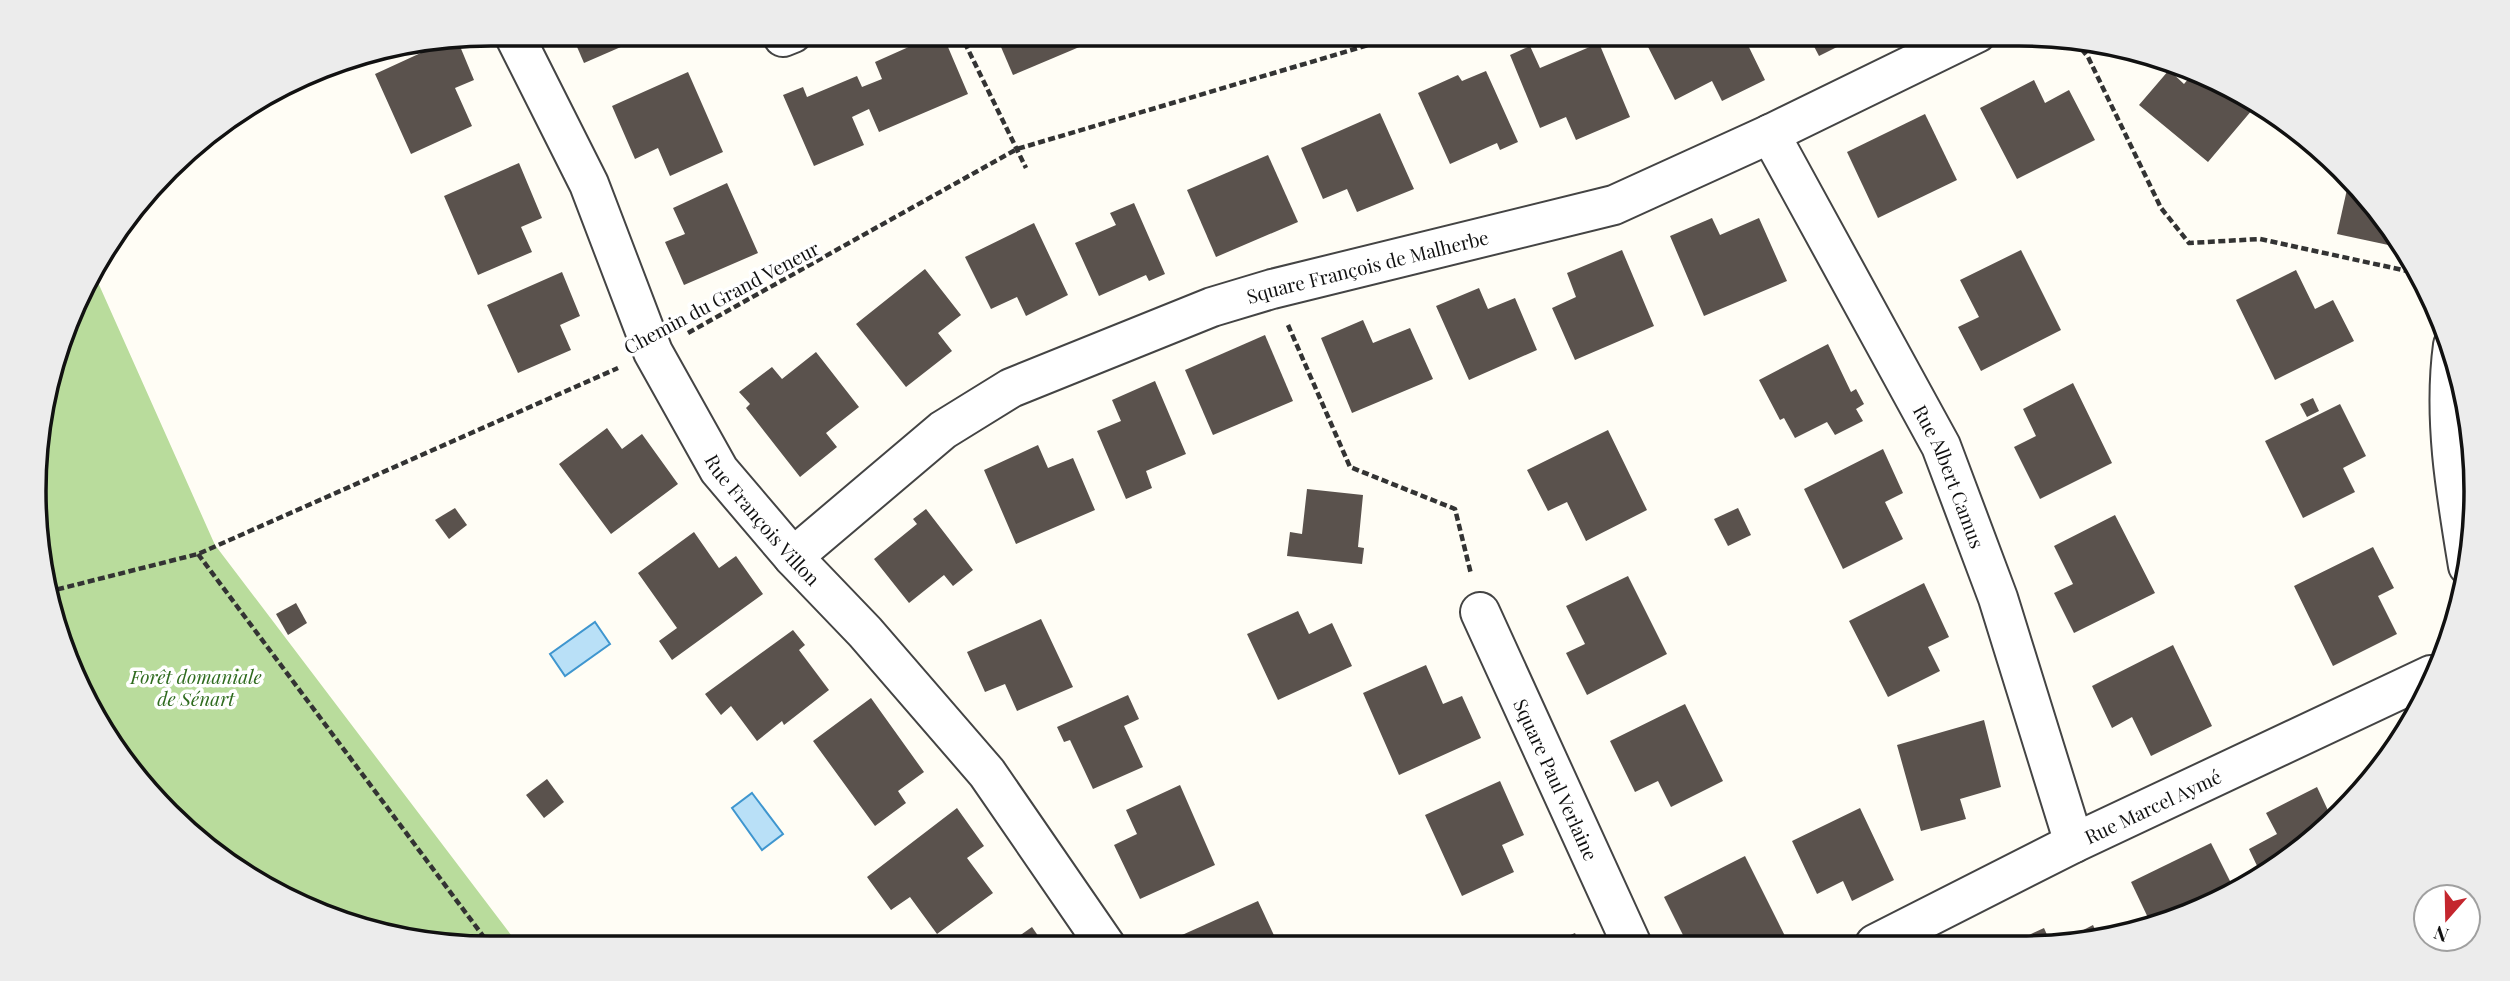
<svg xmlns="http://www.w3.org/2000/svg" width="2510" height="981" viewBox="0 0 2510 981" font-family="'Playfair Display',serif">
<rect width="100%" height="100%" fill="#fffdf5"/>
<path fill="#b9dc9c" d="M92,269L215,545L521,948H490L372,932L212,854L110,744L42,580L37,430Z"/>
<g fill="#b9e0f7" stroke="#3f96cf" stroke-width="2">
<path d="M595,622L610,644L565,676L550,654Z"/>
<path d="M752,793L783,834L762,850L732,808Z"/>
</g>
<g fill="#5a524d">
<path d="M571,33H653L584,63Z"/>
<path d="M919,33H942L968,94L879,132L869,109L852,117L864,145L814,166L783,95L803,87L807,97L857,76L862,87L882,79L875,62L922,41Z"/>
<path d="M995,33H1102L1103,37L1013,75Z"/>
<path d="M1655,33H1742L1765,80L1722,101L1712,81L1675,100L1644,39Z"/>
<path d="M1807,33H1865L1819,56Z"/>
<path d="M457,39L474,80L455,88L472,126L411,154L375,74L449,40Z"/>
<path d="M1599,43L1630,117L1576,140L1566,117L1540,128L1510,55L1530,46L1540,68Z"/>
<path d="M2169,70L2184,84L2195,71L2222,81L2258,103L2208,162L2139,105Z"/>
<path d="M1486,71L1518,142L1500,150L1497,143L1450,164L1418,93L1458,75L1462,81Z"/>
<path d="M688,72L723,152L670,176L658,148L635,159L612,106Z"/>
<path d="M2034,80L2045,103L2069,90L2095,140L2017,179L1980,108Z"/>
<path d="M1380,113L1414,189L1357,212L1347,189L1323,199L1301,148Z"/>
<path d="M1925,114L1957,180L1878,218L1847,152Z"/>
<path d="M1268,155L1298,222L1216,257L1187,190Z"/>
<path d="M519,163L542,218L521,227L532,252L478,275L444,196Z"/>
<path d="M2350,176L2364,189L2395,234L2393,246L2337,234Z"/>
<path d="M727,183L758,253L684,285L665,242L685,234L673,208Z"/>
<path d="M1134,203L1165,274L1149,281L1146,275L1099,296L1075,243L1116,225L1110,213Z"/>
<path d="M1712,218L1720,235L1759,218L1787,281L1704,316L1670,236Z"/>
<path d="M1034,223L1068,295L1026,316L1017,297L991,309L965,257Z"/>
<path d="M1622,250L1654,326L1575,360L1552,308L1576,297L1567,273Z"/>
<path d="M2021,250L2061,330L1981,371L1958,327L1979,317L1960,280Z"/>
<path d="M925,269L961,315L938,333L952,351L906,387L856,324Z"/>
<path d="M2296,270L2315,309L2333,300L2354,341L2275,380L2236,300Z"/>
<path d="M562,272L580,316L560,325L571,350L518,373L487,305Z"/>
<path d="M1479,288L1488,309L1515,298L1537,350L1469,380L1436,306Z"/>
<path d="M1363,320L1373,343L1410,328L1433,379L1352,413L1321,338Z"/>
<path d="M1265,335L1293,401L1213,435L1185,370Z"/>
<path d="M1828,344L1851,392L1856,389L1864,404L1856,409L1863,421L1835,435L1827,422L1795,438L1784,418L1780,420L1759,380Z"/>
<path d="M816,352L859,407L826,433L837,447L800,477L746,408L750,404L739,392L772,367L782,379Z"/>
<path d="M1155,381L1186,454L1146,471L1152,488L1126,499L1097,431L1121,421L1112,400Z"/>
<path d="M2073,383L2112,463L2040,499L2014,447L2036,436L2023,409Z"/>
<path d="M2313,398L2319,411L2307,417L2300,404Z"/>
<path d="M2340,404L2366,456L2343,468L2355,492L2303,518L2265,441Z"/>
<path d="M607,428L622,449L642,434L678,484L611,534L559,464Z"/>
<path d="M1608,430L1647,510L1586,541L1567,502L1548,511L1527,470Z"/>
<path d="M1038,445L1048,468L1073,458L1095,510L1016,544L984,470Z"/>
<path d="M1883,449L1903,493L1885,502L1903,539L1843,569L1804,489Z"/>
<path d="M1307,489L1363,495L1358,547L1364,548L1362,564L1287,556L1290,532L1302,534Z"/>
<path d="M455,508L467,525L449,539L435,520Z"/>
<path d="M1738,508L1751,535L1728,546L1714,519Z"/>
<path d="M926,509L973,570L953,586L944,575L909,603L874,559L917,524L913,519Z"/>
<path d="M2115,515L2155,593L2074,633L2054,593L2073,584L2054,546Z"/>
<path d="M694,532L719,568L736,556L763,594L672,660L659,641L677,628L638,573Z"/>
<path d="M2373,547L2394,588L2378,596L2397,634L2333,666L2294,586Z"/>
<path d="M1628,576L1667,654L1587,695L1566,653L1585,644L1566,606Z"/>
<path d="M1924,583L1949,637L1928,647L1940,671L1888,697L1849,621Z"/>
<path d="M296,603L307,623L288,635L276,614Z"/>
<path d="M1298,611L1309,634L1332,623L1352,666L1278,700L1247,634Z"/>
<path d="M1041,619L1073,687L1017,711L1005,684L985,692L967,652Z"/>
<path d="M793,630L805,645L799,650L829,690L784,725L782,721L757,741L731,706L721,715L705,694Z"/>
<path d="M2173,645L2212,726L2151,756L2132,717L2112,728L2092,686Z"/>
<path d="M1426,665L1443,704L1462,696L1481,738L1399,775L1363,693Z"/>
<path d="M1128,695L1139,719L1124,726L1143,767L1093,789L1070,740L1064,742L1057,727Z"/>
<path d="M871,698L924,772L898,791L906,803L875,826L813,741Z"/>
<path d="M1685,704L1723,781L1671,807L1658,781L1635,792L1610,741Z"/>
<path d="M1984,720L2001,787L1960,799L1966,819L1921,831L1897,745Z"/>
<path d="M547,779L564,802L544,818L526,795Z"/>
<path d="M1500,781L1524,835L1502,845L1514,872L1462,896L1425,815Z"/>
<path d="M1180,785L1215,865L1140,899L1114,845L1137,834L1126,810Z"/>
<path d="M2317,787L2333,821L2321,835L2260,872L2249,849L2277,834L2266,813Z"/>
<path d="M957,808L984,846L967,858L993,893L937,934L910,897L891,910L867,877Z"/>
<path d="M1860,808L1894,880L1852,901L1843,881L1817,894L1792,841Z"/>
<path d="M2211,843L2234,889L2195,913L2151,924L2131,882Z"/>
<path d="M1745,856L1785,936L1769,945H1736L1733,938L1720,945H1688L1664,897Z"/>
<path d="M1258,901L1279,946H1187L1182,935Z"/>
<path d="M2093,925L2099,939L2080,944H2056Z"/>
<path d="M1032,927L1045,946H1005Z"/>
<path d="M2044,928L2051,944H2012L2031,934Z"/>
<path d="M1575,933L1580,945H1548Z"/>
</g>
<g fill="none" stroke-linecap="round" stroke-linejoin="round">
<defs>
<g id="street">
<path id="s1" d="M513,33L589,184L653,352L719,470L793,557L865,632L987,773L1106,946"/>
<path d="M783,37L793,33"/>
<path id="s2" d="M1770,134L1941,446L1998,598L2074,843"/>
<path d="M2453,345C2443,418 2456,494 2468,566"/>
<path id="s3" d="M793,557L943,430L1011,388L1212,307L1272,289L1614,205L1770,134L1977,33"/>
<path id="s4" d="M1480,612L1632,945"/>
<path id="s5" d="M1875,944L2074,843L2431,675"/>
</g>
</defs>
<use href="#street" stroke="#444" stroke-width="42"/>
<g stroke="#333" stroke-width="4.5" stroke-dasharray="7 3.5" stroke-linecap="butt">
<path d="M960,33L1026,168"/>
<path d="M2075,41L2088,57L2161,208L2189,243L2260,239L2421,274"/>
<path d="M1288,325L1350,467L1455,509L1471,574"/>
<path d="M688,333L1017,149L1409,33"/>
<path d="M198,554L492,948"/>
<path d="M47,592L198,554L618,368"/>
</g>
<use href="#street" stroke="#fff" stroke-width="38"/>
</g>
<g text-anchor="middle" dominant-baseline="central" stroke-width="7" stroke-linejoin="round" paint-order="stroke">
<g font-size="19" fill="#111" stroke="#fff">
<text stroke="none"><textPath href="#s3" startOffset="654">Square François de Malherbe</textPath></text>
<text transform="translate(721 297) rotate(-28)">Chemin du Grand Veneur</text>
<text stroke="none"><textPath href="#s2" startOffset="387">Rue Albert Camus</textPath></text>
<text stroke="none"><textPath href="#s1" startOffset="550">Rue François Villon</textPath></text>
<text stroke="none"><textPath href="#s4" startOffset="184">Square Paul Verlaine</textPath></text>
<text stroke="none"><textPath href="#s5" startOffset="310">Rue Marcel Aymé</textPath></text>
</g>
<g font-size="19" font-style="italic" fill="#2f6b1f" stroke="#fff">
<text x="196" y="676">Forêt domaniale<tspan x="196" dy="22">de Sénart</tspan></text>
</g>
</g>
<path d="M0 0H2510V981H0ZM491 46H2019A445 445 0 0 1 2464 491V491A445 445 0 0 1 2019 936H491A445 445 0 0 1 46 491V491A445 445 0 0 1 491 46Z" fill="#ececec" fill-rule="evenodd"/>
<path fill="none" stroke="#111" stroke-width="3.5" d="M491 46H2019A445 445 0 0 1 2464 491V491A445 445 0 0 1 2019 936H491A445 445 0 0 1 46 491V491A445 445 0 0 1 491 46Z"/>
<g transform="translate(2447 918) rotate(200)"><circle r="33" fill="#ffffff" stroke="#a0a0a0" stroke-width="2"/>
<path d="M0-5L12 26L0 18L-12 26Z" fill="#c4262e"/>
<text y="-10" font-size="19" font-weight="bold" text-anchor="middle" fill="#111111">N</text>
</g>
</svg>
